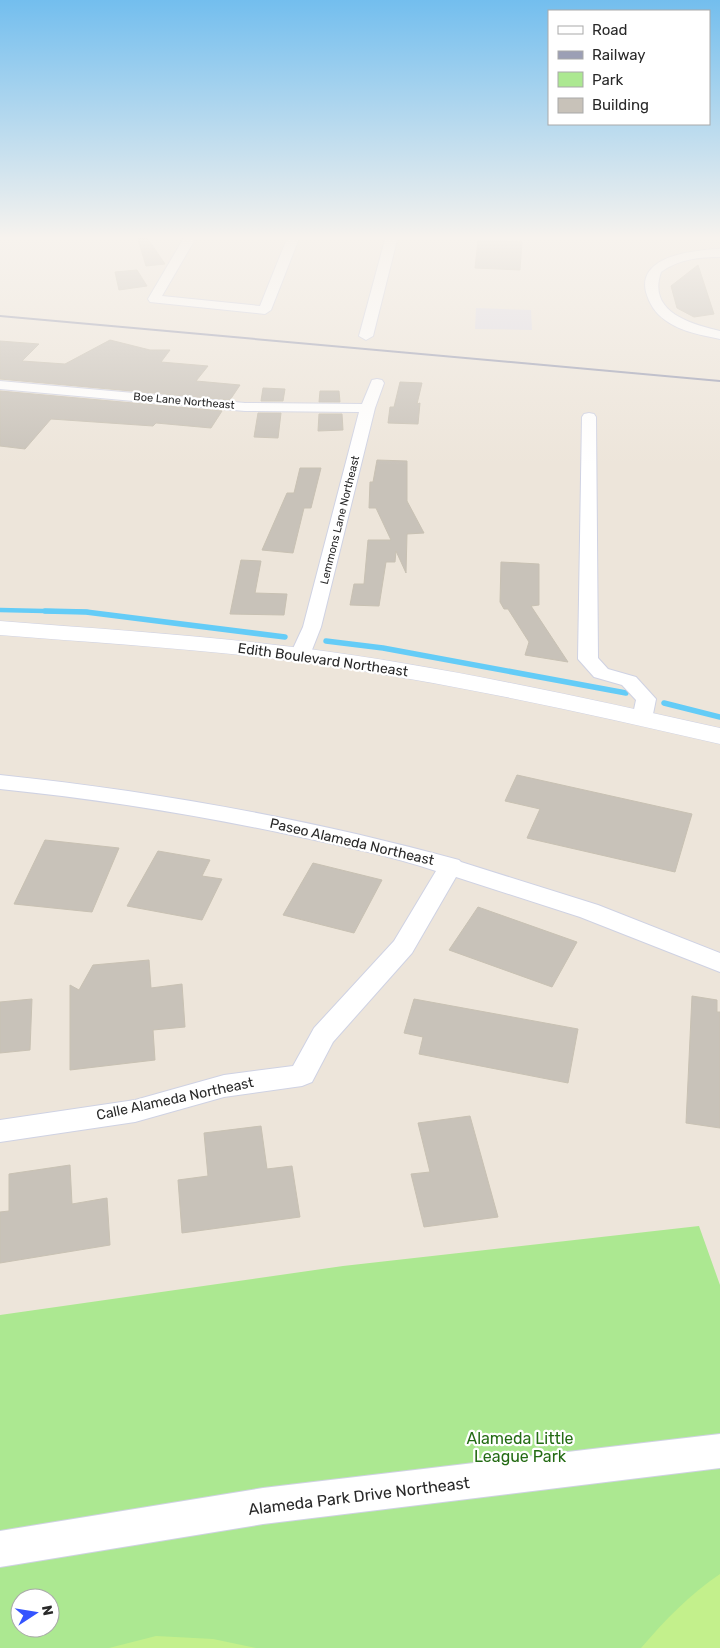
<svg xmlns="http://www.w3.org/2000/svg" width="720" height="1648" viewBox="0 0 720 1648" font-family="Rubik,sans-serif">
<rect width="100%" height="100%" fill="#ede5da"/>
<path fill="#dedbe4" d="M476,308L531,310L532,330L475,329Z"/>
<path fill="#ace891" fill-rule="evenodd" d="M699,1226L720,1285V1648H0V1315L343,1266ZM20,1598H50V1628H20Z"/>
<g fill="#c3f08c">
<path d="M720,1574V1648H641C665,1620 689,1595 720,1574Z"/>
<path d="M156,1636L213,1639L256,1648H109Z"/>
</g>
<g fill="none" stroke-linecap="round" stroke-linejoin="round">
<path stroke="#64ccf7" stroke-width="4.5" d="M0,610L88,612"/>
<g stroke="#64ccf7" stroke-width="5.5">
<path d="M45,611L86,612L285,637"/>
<path d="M326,641L383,648L626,693"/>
<path d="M664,703L720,717"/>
</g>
</g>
<g fill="#c8c2b9" stroke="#c8c1b3">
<path d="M137,236H146L165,264L146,266Z"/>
<path d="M478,240L522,242L520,270L475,268Z"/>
<path d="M698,265L714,314L694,317L677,308L671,286Z"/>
<path d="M137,270L147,286L119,290L115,272Z"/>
<path d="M110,340L150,350H170L161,362L208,366L196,381L240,385L230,400L0,379V341L39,344L22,361L65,364Z"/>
<path d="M400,382L422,383L417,404L420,403L418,424L388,423L390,407H394Z"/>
<path d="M263,388L285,389L283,401H261Z"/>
<path d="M0,391L222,411L211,428L156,423L153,426L51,419L25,449L0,446Z"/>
<path d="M320,391H339L340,402H319Z"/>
<path d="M258,413H281L278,438L254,437Z"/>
<path d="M319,414H342L343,430L318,431Z"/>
<path d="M377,460L407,461V501L424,533L407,534L406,573L396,551L395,562H386L379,606L350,605L354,584H364L368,540H391L376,508H369L370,482H373Z"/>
<path d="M300,468H321L311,508H304L293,553L262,550L287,493H294Z"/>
<path d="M241,560L261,561L255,593L287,594L284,615L230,614Z"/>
<path d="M501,562L539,564V605L531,606L568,662L525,655L529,642L508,609H504L500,602Z"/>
<path d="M517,775L692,814L675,872L527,838L540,809L505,801Z"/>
<path d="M45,840L119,848L92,912L14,904Z"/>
<path d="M158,851L210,860L202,876L222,879L202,920L127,906Z"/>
<path d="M313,863L382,880L354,933L283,915Z"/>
<path d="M478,907L577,942L552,987L449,950Z"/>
<path d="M149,960L151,988L182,984L185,1027L153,1030L155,1060L70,1070V985L79,990L93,965Z"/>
<path d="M692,996L717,1000V1012H720V1128L686,1123Z"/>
<path d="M32,999L30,1050L0,1053V1002Z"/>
<path d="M414,999L578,1029L568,1083L419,1054L423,1037L404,1033Z"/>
<path d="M470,1116L498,1217L424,1227L411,1174L430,1172L418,1123Z"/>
<path d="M261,1126L267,1169L292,1166L300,1217L182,1233L178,1180L208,1176L204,1133Z"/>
<path d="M70,1165L72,1204L107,1198L110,1245L0,1263V1212L9,1211V1174Z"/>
</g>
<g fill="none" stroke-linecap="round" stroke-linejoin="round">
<defs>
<g id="minor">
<path d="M185,236H197L162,296L260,306L288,236H300L271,310L265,314L150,302L148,299Z"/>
<path d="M386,236H398L373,336L366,340L359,336Z"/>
<path d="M720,249V257C699,257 679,259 661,272C647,312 690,324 720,331V339C702,335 681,332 665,320C655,313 649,303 646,292C637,255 696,250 720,249Z"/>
<path d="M377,379L382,380L384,383L375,408L321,627L310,655L307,659L300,661L293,659L290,655L303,627L359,412L245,411L0,389V381L245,403L362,404L372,380Z"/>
<path d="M589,413L594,414L596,417L598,658L608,669L636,677L656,699L652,719L649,723L642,725L635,723L632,719L636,700L622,685L594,677L578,659L582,417L584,414Z"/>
<path d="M0,775C154,791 310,819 459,860L461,862L598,905L720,953V972L580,917L456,877L412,953L333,1042L312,1082L302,1086L224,1097L135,1122L0,1142V1120L135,1100L224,1075L293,1066L314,1028L394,941L436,871C390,856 343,846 296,836C198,815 99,799 0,789Z"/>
<path d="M720,1434V1468L263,1524L0,1567V1531L263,1488Z"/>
</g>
<path id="tertiary" d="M0,621C100,629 201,635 301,648C442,666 581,697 720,728V744C581,712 442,681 301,662C201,649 100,643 0,635Z"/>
</defs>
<use href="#minor" stroke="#cfd2e3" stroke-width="2"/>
<use href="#tertiary" stroke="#cfd2e3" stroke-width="1"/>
<use href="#minor" fill="#fff" fill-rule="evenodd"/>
<use href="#tertiary" fill="#fff" fill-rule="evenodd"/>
<path stroke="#9c9fb5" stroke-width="2" d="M0,316L720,381"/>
</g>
<linearGradient id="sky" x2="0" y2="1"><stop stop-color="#73beee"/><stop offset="0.51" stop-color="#f7f3ee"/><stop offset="1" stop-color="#f7f3ee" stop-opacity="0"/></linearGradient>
<rect width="720" height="466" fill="url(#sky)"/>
<g text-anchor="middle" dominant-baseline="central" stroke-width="4.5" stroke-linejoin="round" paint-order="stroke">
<g font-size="11" fill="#292929" stroke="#fff">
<text transform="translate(184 401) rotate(5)">Boe Lane Northeast</text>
<text transform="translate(340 520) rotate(-76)">Lemmons Lane Northeast</text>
</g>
<g font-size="14" fill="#292929" stroke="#fff">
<text transform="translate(323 660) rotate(8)">Edith Boulevard Northeast</text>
<text transform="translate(352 842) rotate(13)">Paseo Alameda Northeast</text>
<text transform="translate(175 1099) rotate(-12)">Calle Alameda Northeast</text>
</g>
<g font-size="16" fill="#246b14" stroke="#fff">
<text x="520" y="1438">Alameda Little<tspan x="520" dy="18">League Park</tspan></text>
</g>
<g font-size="16" fill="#292929" stroke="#fff">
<text transform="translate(359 1496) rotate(-7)">Alameda Park Drive Northeast</text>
</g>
</g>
<rect x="548" y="10" width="162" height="115" fill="#ffffff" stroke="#a9a9a9"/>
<rect x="558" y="26" width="25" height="8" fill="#ffffff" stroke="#a9a9a9"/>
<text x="592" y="35" font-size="15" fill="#292929">Road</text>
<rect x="558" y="51" width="25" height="8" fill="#9c9fb5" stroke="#a9a9a9"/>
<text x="592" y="60" font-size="15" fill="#292929">Railway</text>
<rect x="558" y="72" width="25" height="15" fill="#ace891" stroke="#a9a9a9"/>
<text x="592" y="85" font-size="15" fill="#292929">Park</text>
<rect x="558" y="98" width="25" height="15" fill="#c8c2b9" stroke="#a9a9a9"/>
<text x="592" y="110" font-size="15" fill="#292929">Building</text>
<g transform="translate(35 1613) rotate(78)"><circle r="24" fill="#ffffff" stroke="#a9a9a9"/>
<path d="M0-4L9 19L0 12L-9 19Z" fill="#3454ff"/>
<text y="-8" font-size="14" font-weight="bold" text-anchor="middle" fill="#292929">N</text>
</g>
</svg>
